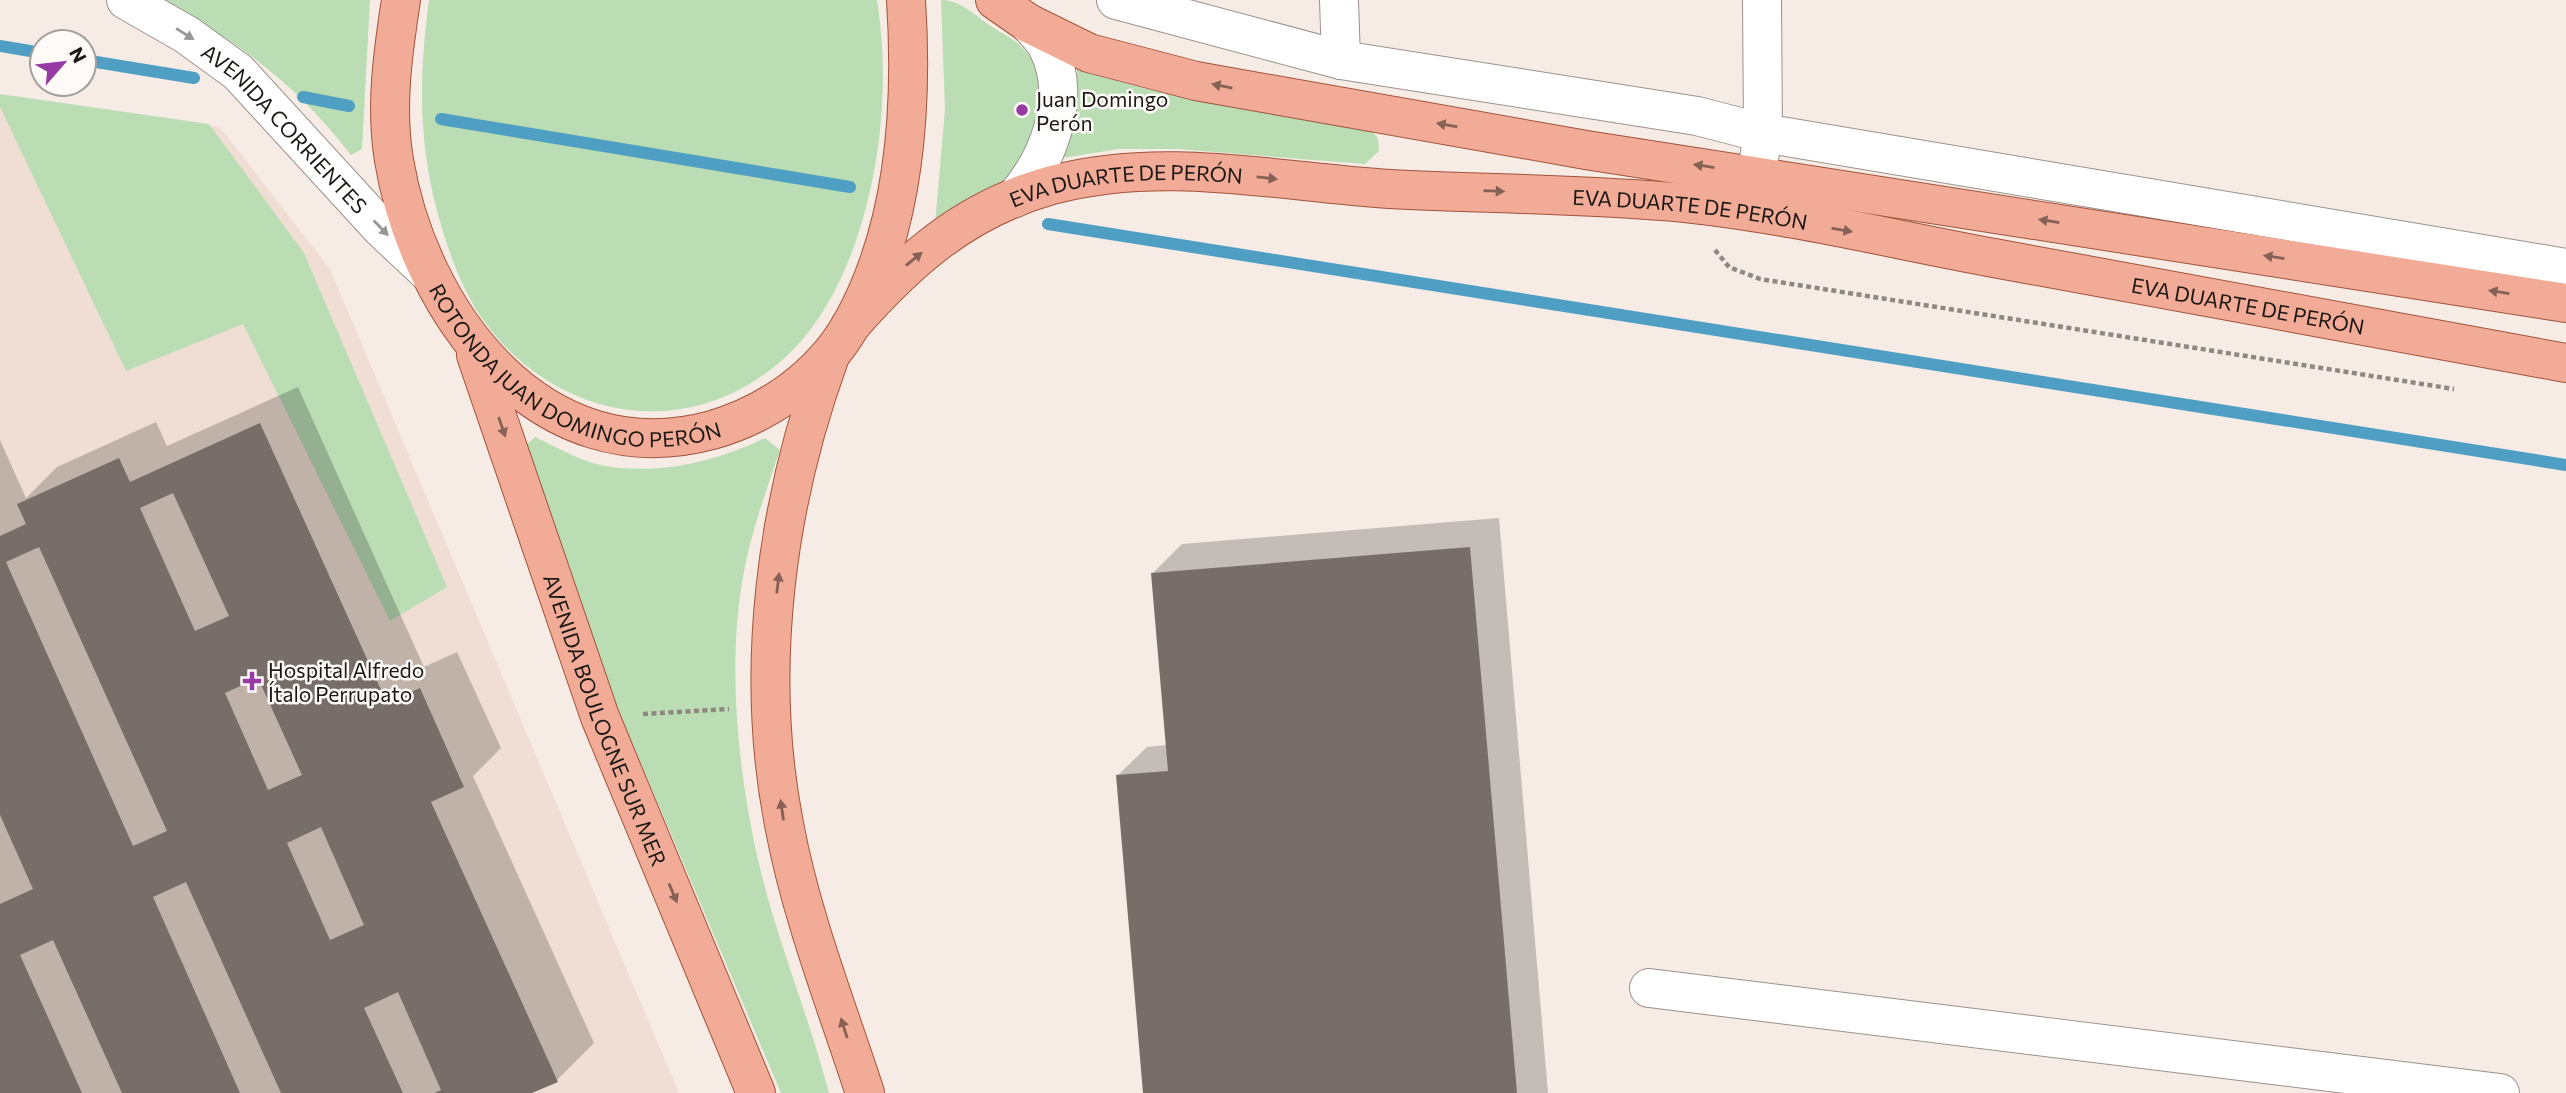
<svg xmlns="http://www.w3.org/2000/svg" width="2566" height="1093" viewBox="0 0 2566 1093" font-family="Commissioner,sans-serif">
<rect width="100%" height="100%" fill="#f6ece5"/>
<path fill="#f0ded4" d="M0,101L220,127L330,269L679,1093H0Z"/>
<g fill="#baddb4">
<path d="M157,0H370L362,149L351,155C298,86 235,37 157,0Z"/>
<path d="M429,0H877C887,63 884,129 870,191C856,253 829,320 780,362C682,446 549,418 479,314C463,290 452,260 443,232C418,151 418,83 429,0Z"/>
<path d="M941,0C963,0 978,19 997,30C1011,38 1024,46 1033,61C1047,86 1032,147 1015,169C995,193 961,208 935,224L945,110Z"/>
<path d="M1077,70L1154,91L1370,130L1378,138L1379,151L1365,164L1177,149H1119L1062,158C1075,128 1078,102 1077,70Z"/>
<path d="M0,94L209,124L304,253L447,587L390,621L243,324L126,371L0,107Z"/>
<path d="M535,437C555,446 578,460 600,465C657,476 715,462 765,438L780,450C765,494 749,538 742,583C727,671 739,778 759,864C777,941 809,1016 829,1093H781L626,728L591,641L523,448Z"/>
</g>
<g fill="#0003">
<path d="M298,387L424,667L457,652L501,748L473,776L594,1043L557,1080L528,1093H0V440L26,498L57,467L156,422L167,446Z"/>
<path d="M1499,518L1548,1093H1144L1117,776L1147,747L1167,745L1153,573L1182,544Z"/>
</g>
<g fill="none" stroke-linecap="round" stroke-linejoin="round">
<g stroke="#4f9ec4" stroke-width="12">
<path d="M0,46L42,53"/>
<path d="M84,60L194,78"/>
<path d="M303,97L349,106"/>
<path d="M441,119L850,187"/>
<path d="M1048,224L2566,465"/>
</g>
</g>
<g fill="#776e69" fill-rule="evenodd">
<path d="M260,423L387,703L420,688L464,787L431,802L558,1082L532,1093H434L441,1090L398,992L364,1008L403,1093H281L186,882L153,897L240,1093H122L53,940L20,955L82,1093H0V904L33,889L0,815V536L26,524L17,504L119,458L130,482ZM173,493L229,616L195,631L140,508ZM39,547L167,831L133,846L6,562ZM258,678L302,775L268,790L225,693ZM321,827L364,925L330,940L287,843Z"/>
<path d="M1470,547L1517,1093H1143L1116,775L1168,771L1151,573Z"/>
</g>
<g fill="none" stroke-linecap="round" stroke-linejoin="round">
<defs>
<g id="minor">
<path id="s1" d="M126,0L187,35L238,72L381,228L431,275"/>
<path d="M1116,0L1341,60L1697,116L1763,133L2566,268"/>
<path d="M1339,0L1341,60"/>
<path d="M1759,159L1763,133L1762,0"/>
<path d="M1015,198C1048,160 1073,98 1048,48C1044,39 1035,31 1028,23"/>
<path d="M1649,988L2500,1093"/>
</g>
<g id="major">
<path id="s2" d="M401,0C393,52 385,107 394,160C419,312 540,477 712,430C768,414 821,377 851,325C905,229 913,107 906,0"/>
<path d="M995,0L1028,23L1089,53L1196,81L1586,150L2566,303"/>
<path id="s3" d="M850,326C908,260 965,209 1052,185C1164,155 1278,182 1390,189C1489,194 1587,194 1685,203C1788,214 1892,239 1994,258C2184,293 2375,328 2566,363"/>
<path id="s4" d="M476,355L600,717L756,1093"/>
<path d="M829,359C776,505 754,670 784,824C801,916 836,1004 865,1093"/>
</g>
</defs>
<use href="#minor" stroke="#9b928d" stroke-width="40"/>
<use href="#major" stroke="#a1533b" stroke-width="40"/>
<g stroke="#8e8782" stroke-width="4.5" stroke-dasharray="5 3.5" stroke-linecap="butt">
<path d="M1715,250L1729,267L1760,279L2454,389"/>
<path d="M643,714L729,709"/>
</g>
<use href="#minor" stroke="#fff" stroke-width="38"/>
<use href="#major" stroke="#f2ab96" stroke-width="38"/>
</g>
<defs><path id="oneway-solid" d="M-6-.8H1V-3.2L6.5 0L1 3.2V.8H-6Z" transform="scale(1.75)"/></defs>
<g fill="#989796">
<use href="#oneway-solid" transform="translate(185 34) rotate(32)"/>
<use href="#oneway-solid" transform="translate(381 228) rotate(46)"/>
</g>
<g fill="#866256">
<use href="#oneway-solid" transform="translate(1222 86) rotate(-169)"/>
<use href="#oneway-solid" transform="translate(1447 125) rotate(-170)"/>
<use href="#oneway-solid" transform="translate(1704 166) rotate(-171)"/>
<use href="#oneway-solid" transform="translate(1267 178) rotate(6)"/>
<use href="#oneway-solid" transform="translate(1494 191) rotate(2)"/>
<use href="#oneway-solid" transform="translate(2049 221) rotate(-171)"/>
<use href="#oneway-solid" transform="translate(1842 230) rotate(10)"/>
<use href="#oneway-solid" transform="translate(2274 257) rotate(-171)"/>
<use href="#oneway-solid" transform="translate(914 259) rotate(-39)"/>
<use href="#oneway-solid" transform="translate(2499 292) rotate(-171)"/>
<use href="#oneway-solid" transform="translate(502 427) rotate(71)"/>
<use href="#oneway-solid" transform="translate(778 583) rotate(-83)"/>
<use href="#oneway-solid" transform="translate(782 810) rotate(-98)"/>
<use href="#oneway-solid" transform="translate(673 893) rotate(67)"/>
<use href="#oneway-solid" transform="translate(844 1028) rotate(-108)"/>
</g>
<g fill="#973aa3" stroke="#fefaf8" stroke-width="2.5">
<circle cx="1022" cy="110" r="7"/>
<path d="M248.5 670.5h7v7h7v7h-7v7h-7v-7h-7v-7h7z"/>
</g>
<g text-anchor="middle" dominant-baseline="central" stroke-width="5" stroke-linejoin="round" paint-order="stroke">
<g font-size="21" fill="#1b1815" stroke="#fefaf8" text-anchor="start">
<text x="1036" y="98">Juan Domingo<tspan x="1036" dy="24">Perón</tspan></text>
<text x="268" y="669">Hospital Alfredo<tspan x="268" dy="24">Ítalo Perrupato</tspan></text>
</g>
<g font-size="21" fill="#1b1815" stroke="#fefaf8">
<text stroke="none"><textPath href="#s1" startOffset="206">AVENIDA CORRIENTES</textPath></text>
<text stroke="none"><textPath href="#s3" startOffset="324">EVA DUARTE DE PERÓN</textPath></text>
<text stroke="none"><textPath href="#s3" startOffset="891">EVA DUARTE DE PERÓN</textPath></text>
<text stroke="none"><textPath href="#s3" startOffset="1458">EVA DUARTE DE PERÓN</textPath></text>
<text stroke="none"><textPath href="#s2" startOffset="467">ROTONDA JUAN DOMINGO PERÓN</textPath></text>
<text stroke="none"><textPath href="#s4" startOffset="387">AVENIDA BOULOGNE SUR MER</textPath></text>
</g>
</g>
<g transform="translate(63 63) rotate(62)"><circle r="33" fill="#fefaf8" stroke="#a3a09d" stroke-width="2"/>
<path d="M0-5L12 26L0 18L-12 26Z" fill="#973aa3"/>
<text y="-10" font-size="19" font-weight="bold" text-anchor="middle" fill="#1b1815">N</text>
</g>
</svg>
